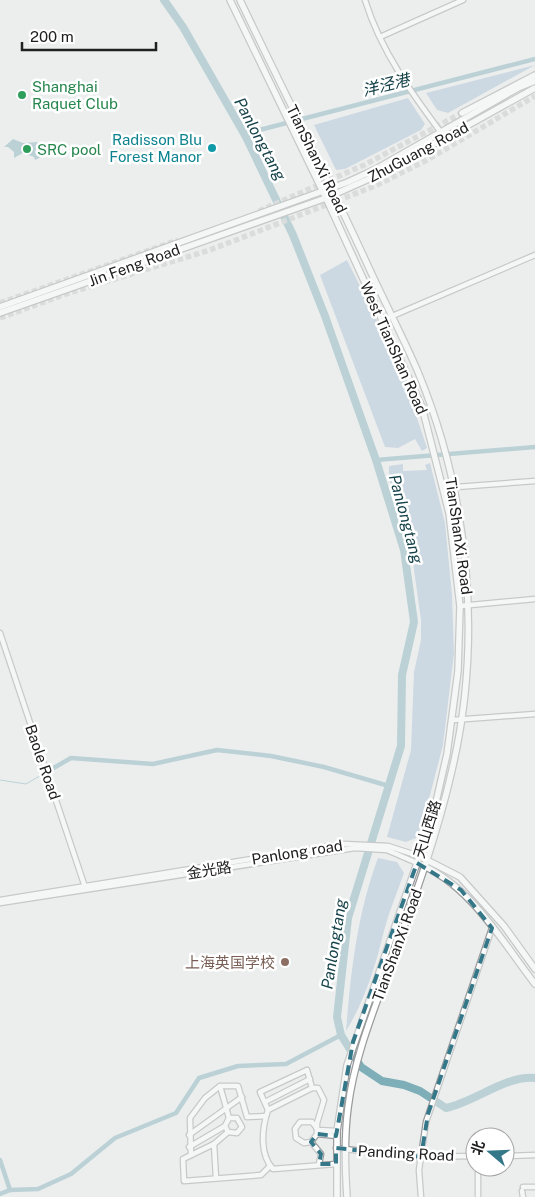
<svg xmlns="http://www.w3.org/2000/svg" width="535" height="1197" viewBox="0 0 535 1197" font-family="'Public Sans','Noto Sans SC',sans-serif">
<rect width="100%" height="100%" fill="#eceeee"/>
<g fill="#a6bed2">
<path d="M535,65L448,113L437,110L426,93Z"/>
<path d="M408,98L425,124L421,130L345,169L336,170L314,125Z"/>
<path d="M347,260L399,364L427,448L422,451L415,439L398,448L385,447L320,275Z"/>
<path d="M430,463L445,523L452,595L454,653L443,745L422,826L416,838L406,842L387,837L411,750L414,672L421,640V620L407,520L401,501L389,480V466L403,464V471L427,470L425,465Z"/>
<path d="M378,858L397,862L404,873C397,893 388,914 383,935C375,968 364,1002 346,1031C351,972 357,914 378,858Z"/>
</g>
<path fill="#7eaeb7" d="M13,139L23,143L38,142L42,146L43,156L35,160L34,157L23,153L14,158V152L8,147H4Z"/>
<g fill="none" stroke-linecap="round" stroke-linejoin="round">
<path stroke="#7eaeb7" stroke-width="1" d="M0,780L26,784L43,774"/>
<g stroke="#7eaeb7" stroke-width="4.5">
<path d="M244,134L535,59"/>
<path d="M376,460L535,447"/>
<path d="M50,770L71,758L153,764L217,750L271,756L324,767L389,786"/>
<path d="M0,1160L10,1190"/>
<path d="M0,1194L10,1190L38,1189L71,1174L115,1138L176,1113L199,1078L238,1066L286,1064L341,1035"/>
</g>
<path stroke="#7eaeb7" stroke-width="8" d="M164,0L183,27L246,137L293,235L325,316L376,460L404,550L414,622L402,675L401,746L348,918L337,1017L341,1035L361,1067L382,1081L404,1085L420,1091L446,1108C475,1102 506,1075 535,1078"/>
<g stroke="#c3c5c5" stroke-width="5.5" stroke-dasharray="5.5 3" stroke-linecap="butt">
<path d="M259,211L364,165L462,113"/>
<path d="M0,303L178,240"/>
<path d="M0,318L66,294L210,250L375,186L427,160L535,96"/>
</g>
<defs>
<g id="minor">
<path d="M365,0C381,52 413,95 445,138"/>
<path d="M380,37L463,0"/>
<path d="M383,320L535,255"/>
<path d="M443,488L535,481"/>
<path d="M460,606L535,599"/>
<path d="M0,633L85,887"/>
<path d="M453,720L535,714"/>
<path d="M0,900L344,844L388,846L419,856"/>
<path d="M0,903L355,848L387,850L417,863"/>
<path d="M220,1086L229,1118"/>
<path d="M265,1102L310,1079"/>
<path d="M268,1110L260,1092L307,1070L312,1088"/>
<path d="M229,1118H237L242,1127L237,1133L228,1132L225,1126Z"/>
<path d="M337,1131L318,1130L312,1122H300L295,1129L296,1138L304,1143L311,1142L317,1134L337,1136"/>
<path d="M228,1132L214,1144L183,1159L184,1181L261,1175L270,1166"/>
<path d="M317,1134V1123L324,1100L318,1088H312L268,1110C262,1128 259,1154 273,1169L336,1164"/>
<path d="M189,1135L242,1097"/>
<path d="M311,1142L321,1154L319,1164"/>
<path d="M214,1144L216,1178"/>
<path d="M189,1147L225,1126"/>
<path d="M336,1148L413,1157L475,1156"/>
<path d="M191,1155L190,1118L205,1098L220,1086H238L247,1117L266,1116"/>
<path d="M505,1156L535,1155"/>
<path d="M478,1167V1197"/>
<path d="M523,1187H535"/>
<path d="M522,1191L523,1197"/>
<path d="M421,1197L419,1170L426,1122L492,928"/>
</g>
<g id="major">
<path d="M230,0L326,198L422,407L449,513L460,606L458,671L447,754L436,802L417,863L347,1065L337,1131V1197"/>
<path d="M240,0C283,90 328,178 369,268C385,303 403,337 418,372C469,495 483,639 452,770C437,836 414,899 391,963C374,1010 354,1058 348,1108C344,1138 345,1167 347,1197"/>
<path d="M462,113L535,75"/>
<path d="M0,307L348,182L376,169L518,88L535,81"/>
<path d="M0,313L326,198L380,174L535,88"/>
<path d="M419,856L460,877L504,926L535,969"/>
<path d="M417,863C470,884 501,940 535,984"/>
</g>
</defs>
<use href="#minor" stroke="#9a9b9c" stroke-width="7"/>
<use href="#major" stroke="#9a9b9c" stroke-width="8"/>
<use href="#minor" stroke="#fff" stroke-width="4.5"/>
<use href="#major" stroke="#fff" stroke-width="5.5"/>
</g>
<path d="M0 0H535V1197H0ZM417,863L461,890L492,928L428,1114L421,1157L336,1148V1164H319L321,1154L311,1142L317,1134L336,1136L353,1042Z" fill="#eceeee" fill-opacity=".55" fill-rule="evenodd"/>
<path fill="none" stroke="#347788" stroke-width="4" stroke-dasharray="10 6" stroke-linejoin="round" d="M417,863L461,890L492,928L428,1114L421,1157L336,1148V1164H319L321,1154L311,1142L317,1134L336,1136L353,1042Z"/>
<g fill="#2e9e5b" stroke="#fff" stroke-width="2">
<circle cx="22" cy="95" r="5"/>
<circle cx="27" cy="149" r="5"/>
</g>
<circle fill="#0f9aa8" stroke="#fff" stroke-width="2" cx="212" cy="148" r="5"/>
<circle fill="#8d6e63" stroke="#fff" stroke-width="2" cx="285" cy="962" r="5"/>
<g text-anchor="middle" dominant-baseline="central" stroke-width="5" stroke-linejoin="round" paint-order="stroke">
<g font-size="15" fill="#27864d" stroke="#fff" text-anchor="start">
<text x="32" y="86">Shanghai<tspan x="32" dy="17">Raquet Club</tspan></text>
<text x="37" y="149">SRC pool</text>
</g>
<g font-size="15" fill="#0d838f" stroke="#fff" text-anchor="end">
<text x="202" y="139">Radisson Blu<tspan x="202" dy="17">Forest Manor</tspan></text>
</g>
<g font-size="15" fill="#202020" stroke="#fff">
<text transform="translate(418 152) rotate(-28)">ZhuGuang Road</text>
<text transform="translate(317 159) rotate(64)">TianShanXi Road</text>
<text transform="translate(134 265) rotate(-20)">Jin Feng Road</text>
<text transform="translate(394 348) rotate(66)">West TianShan Road</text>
<text transform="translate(459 536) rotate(82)">TianShanXi Road</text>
<text transform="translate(43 762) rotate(71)">Baole Road</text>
<text transform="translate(427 829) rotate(-73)">天山西路</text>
<text transform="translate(297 852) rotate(-9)">Panlong road</text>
<text transform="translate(209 870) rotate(-9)">金光路</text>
<text transform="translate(397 945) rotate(-70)">TianShanXi Road</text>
<text transform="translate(406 1153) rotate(3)">Panding Road</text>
</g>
<g font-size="15" fill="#785e54" stroke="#fff" text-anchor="end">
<text x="275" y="962">上海英国学校</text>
</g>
<g font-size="16" font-style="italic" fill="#16434a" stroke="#fff">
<text transform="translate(386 85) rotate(-14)">洋泾港</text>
<text transform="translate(260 139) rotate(62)">Panlongtang</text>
<text transform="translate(406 519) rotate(75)">Panlongtang</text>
<text transform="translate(334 944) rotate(-81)">Panlongtang</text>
</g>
</g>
<g transform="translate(490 1152) rotate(289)"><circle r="24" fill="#ffffff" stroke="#a6a6a6"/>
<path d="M0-4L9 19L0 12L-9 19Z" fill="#347788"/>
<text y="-8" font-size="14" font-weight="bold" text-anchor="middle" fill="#202020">北</text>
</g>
<path d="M22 42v8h134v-8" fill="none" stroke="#202020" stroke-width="2.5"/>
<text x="30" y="42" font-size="15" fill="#202020" stroke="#ffffff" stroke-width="4" paint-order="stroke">200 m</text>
</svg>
